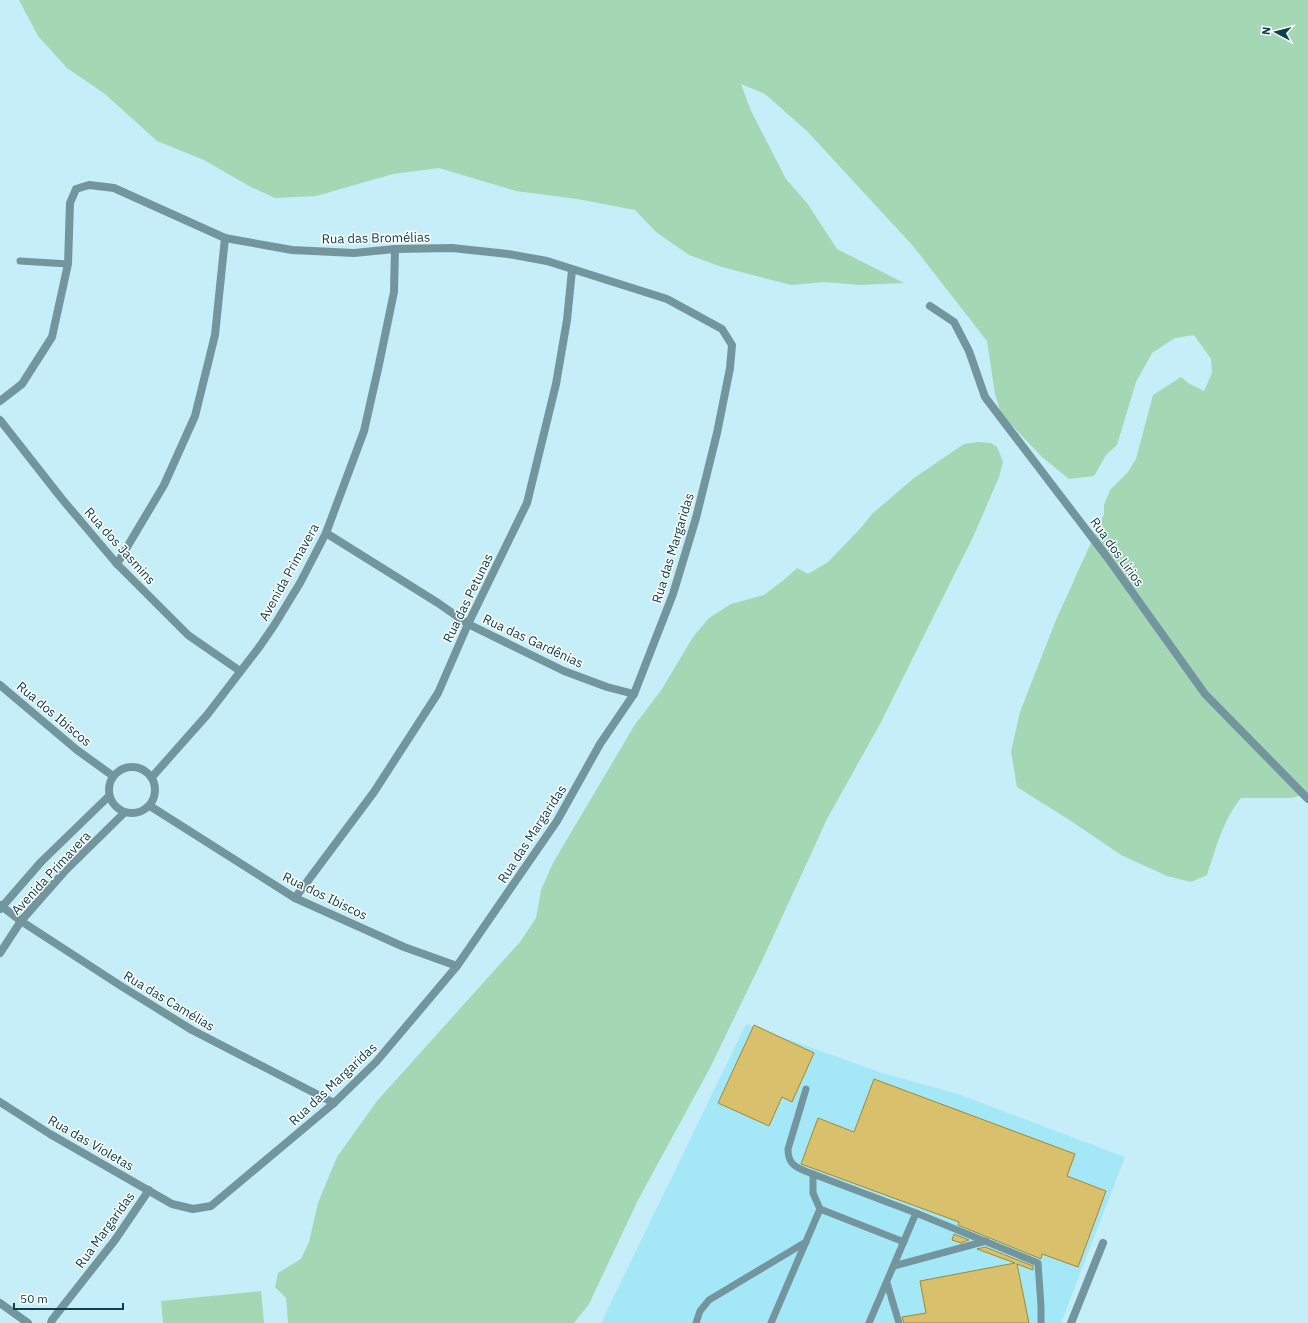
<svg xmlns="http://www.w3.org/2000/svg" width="1308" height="1323" viewBox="0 0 1308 1323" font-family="'IBM Plex Sans',sans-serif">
<rect width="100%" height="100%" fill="#c6eef8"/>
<path fill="#a4e8f8" d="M746,1024L879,1072L958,1094L1125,1157L1061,1323H601Z"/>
<g fill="#a4d7b3">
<path d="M19,0H1308V793L1292,798H1241C1223,820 1216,848 1207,875L1191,882L1167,876L1121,855L1071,821L1017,787L1011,752L1020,712L1056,620L1104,514V505L1110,490L1128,472L1136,459L1153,395L1181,377L1188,383L1204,391L1212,373L1211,359L1194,335L1175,338L1152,353L1136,382L1117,445L1106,455L1094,476L1069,479L1042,457L1001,414L995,394L987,341L913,246L807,131L765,94L741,84L751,111L786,179L807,203L837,249L904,283L860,285L824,282L791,285L722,267L689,255L656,232L635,210L577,199L516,191L439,168L393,174L316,196L275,198L249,186L204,160L157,141L105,94L67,68L38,36Z"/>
<path d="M978,442L991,443L997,447L1003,462L999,477L974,535L880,724L827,819L766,952L711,1066L638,1200L589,1304L574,1323H288L286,1298L275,1287L278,1273L301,1259L309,1242L318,1203L337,1157L377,1101L520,942L536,918L541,890L553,863L634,726L662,689L693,637L709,618L731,604L764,595L785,579L797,568L808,574L828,562L859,530L872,514L914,478L964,444Z"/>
<path d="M261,1291L264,1323H163L161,1301Z"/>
</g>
<g fill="#d8c06c" stroke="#a08932">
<path d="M754,1025L814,1053L792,1102L782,1097L769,1126L718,1103Z"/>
<path d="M874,1079L1075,1154L1067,1176L1106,1191L1078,1267L1042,1254L1041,1259L958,1225L959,1222L801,1164L818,1118L854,1132Z"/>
<path d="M954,1234L969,1240L961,1243L952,1240Z"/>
<path d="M985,1247L1033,1266V1270L1017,1264L1029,1323H904L902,1317L926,1313L920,1281L1015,1263L977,1249Z"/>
</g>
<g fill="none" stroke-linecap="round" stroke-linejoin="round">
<g stroke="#73969e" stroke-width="7">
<path d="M20,261L68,264"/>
<path d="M806,1089L788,1149C788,1162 793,1166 805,1171L916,1213L869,1323"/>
<path d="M820,1209L904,1242"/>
<path d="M916,1213L1038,1263L1041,1306V1323"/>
<path d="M894,1266L986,1241"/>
<path d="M887,1283L899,1323"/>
<path d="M696,1323L700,1311L709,1300L806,1242"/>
<path d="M771,1323L820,1209L813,1193V1174"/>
</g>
<g stroke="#73969e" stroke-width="8">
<path d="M930,306L954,322L969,351L985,397L1107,557L1205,694L1308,799"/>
<path d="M0,401L22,384L52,337L68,264L70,203L76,189L89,185L114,188L225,238L292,250L354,253L395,249L452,248L508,254L547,261L667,299L722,329L732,345L730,368L717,433L696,518L673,594L634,694L600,744L557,821L457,966L376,1062L334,1103L211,1206L193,1209L172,1204L50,1134L0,1102"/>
<path d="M0,420L62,499L117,564L188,635L240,671"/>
<path d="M326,533L438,603L468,624L564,671L607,687L634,694"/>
<path d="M117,564L164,485L195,416L215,335L225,238"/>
<path d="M0,685L77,750L113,776"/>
<circle cx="132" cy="790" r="23"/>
<path d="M152,777L207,715L260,646L275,624L300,583L326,533L364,431L378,369L394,292L395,249"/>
<path d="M150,806L295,898L404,947L457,966"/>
<path d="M295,898L374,792L438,693L468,624L527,503L556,384L567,320L572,270"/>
<path d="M0,905L21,921L121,986L192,1030L334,1103"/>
<path d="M0,909L41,862L109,796"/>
<path d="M0,953L21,921L64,872L124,813"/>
<path d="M0,1303L28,1323"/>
<path d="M51,1323L52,1320L115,1240L149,1190"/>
<path d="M1071,1323L1103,1243"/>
</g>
</g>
<g text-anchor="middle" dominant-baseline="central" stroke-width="3" stroke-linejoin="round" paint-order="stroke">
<g font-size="13" fill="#0d404a" stroke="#fff">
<text transform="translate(376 238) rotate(-1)">Rua das Bromélias</text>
<text transform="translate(120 546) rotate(48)">Rua dos Jasmins</text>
<text transform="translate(673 548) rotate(-73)">Rua das Margaridas</text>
<text transform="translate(1117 552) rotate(54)">Rua dos Lírios</text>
<text transform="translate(289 572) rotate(-61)">Avenida Primavera</text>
<text transform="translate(468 598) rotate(-64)">Rua das Petunas</text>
<text transform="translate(533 641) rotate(25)">Rua das Gardênias</text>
<text transform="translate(54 714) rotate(40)">Rua dos Ibiscos</text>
<text transform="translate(532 834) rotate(-57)">Rua das Margaridas</text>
<text transform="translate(51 873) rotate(-47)">Avenida Primavera</text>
<text transform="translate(325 896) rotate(26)">Rua dos Ibiscos</text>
<text transform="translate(169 1001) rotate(31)">Rua das Camélias</text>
<text transform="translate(333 1084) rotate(-43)">Rua das Margaridas</text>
<text transform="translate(91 1143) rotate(30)">Rua das Violetas</text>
<text transform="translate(105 1230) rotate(-54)">Rua Margaridas</text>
</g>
</g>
<g transform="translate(1276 32) rotate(277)" stroke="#ffffff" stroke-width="3" paint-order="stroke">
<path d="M0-3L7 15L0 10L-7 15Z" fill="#0d404a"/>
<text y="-6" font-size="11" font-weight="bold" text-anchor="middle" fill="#0d404a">N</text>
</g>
<path d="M14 1303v6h109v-6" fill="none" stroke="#0d404a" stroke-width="2"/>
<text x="20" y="1303" font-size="12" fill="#0d404a" stroke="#ffffff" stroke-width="3" paint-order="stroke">50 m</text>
</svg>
